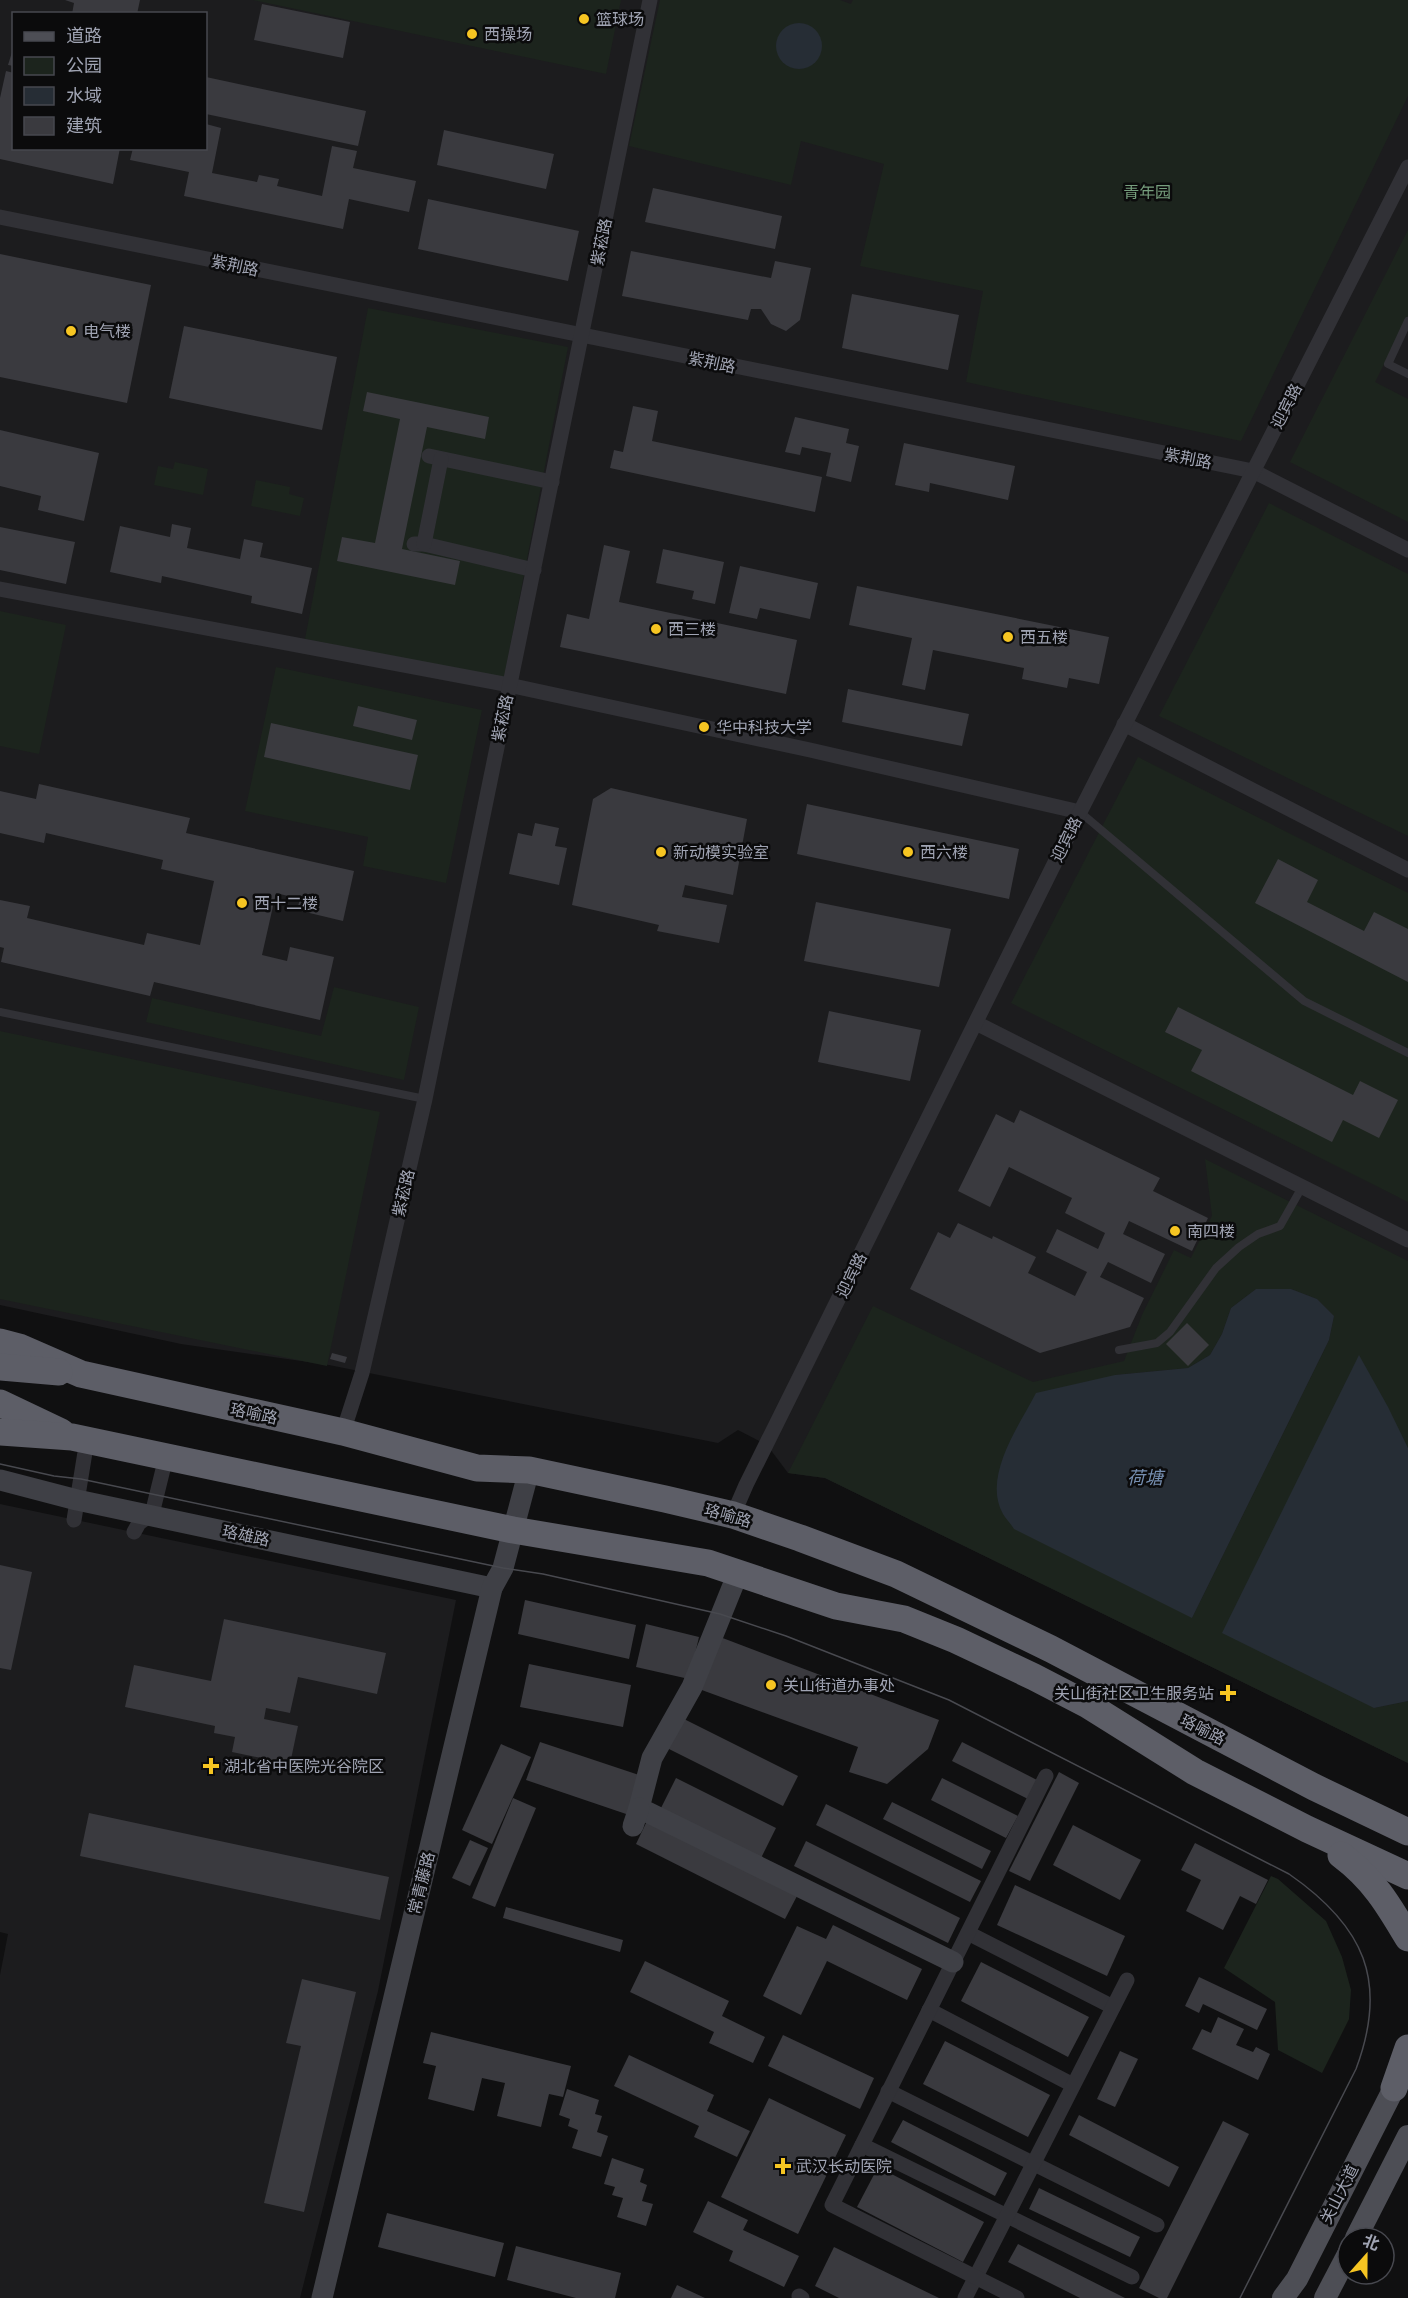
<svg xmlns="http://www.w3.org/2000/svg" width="1408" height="2298" viewBox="0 0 1408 2298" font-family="Mulish,'Noto Sans SC',sans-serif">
<rect width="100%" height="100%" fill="#101011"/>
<g fill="#1c1c1e" fill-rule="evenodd">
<path d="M0,0H1408V1763L825,1478L788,1473L767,1445L738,1430L718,1443L329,1365L181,1344L0,1305ZM14,14H206V148H14Z"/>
<path d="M0,1504L456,1600L378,1991L300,2298H0V1975L8,1934L0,1932Z"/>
</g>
<g fill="#1c241d" fill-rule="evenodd">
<path d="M253,0H621L606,74Z"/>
<path d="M660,0H840L851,4L853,0H1408V96L1241,441L966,382L983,291L860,266L884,164L801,141L791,185L629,146ZM784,29L800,69L785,64L776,43Z"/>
<path d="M1408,230V316L1375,382L1408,399V522L1290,462Z"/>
<path d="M368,308L568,347L504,678L305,639Z"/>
<path d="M175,462L208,469L203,495L154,485L158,466L173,469Z"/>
<path d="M256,480L290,487L289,494L304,498L300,516L251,506Z"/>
<path d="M1269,503L1408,574V836L1159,716Z"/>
<path d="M0,611L66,625L39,754L0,746Z"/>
<path d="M276,667L482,710L446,883L363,866L368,837L245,811Z"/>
<path d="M1138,757L1408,893V1202L1011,1003Z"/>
<path d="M334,987L419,1007L404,1080L146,1022L152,998L321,1036Z"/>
<path d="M0,1031L380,1112L327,1366L0,1299Z"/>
<path d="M1205,1159L1408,1261V1448L1359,1356L1374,1708L1408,1701V1763L825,1478L788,1473L873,1306L1033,1382L1124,1361L1142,1315L1174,1250L1191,1258L1212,1216ZM1256,1289H1291L1317,1299L1334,1316L1329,1340L1192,1618L1115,1375L1188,1368L1210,1355L1222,1334L1231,1308Z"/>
<path d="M1271,1876L1278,1879L1326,1921L1342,1957L1351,1990L1349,2019L1322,2073L1278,2050L1275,2002L1224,1968Z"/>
</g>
<g fill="#262d35">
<circle cx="799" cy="46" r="23"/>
<path d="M1256,1289H1291L1317,1299L1334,1316L1329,1340L1192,1618L1014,1529C1011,1524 1006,1519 1003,1514C982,1477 1019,1426 1036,1393L1115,1375L1188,1368L1210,1355L1222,1334L1231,1308Z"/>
<path d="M1359,1355L1388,1407L1408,1448V1701L1374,1708L1222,1633Z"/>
</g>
<g fill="#3a3a3f">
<path d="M65,0H140L137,14H72L74,3Z"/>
<path d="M262,4L350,22L343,58L254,40Z"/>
<path d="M14,46V66L8,65Z"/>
<path d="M6,71L14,73V148H120L113,184L0,159V98Z"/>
<path d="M206,77L366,111L358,146L206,114Z"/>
<path d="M206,124L221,128L212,173L257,182L259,175L279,179L277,186L322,196L332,146L357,151L353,168L416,181L409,212L349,199L343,229L184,196L189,172L130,160L133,148H206Z"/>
<path d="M444,130L554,154L546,189L437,165Z"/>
<path d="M653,188L782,216L775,249L645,222Z"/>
<path d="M428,199L579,231L568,281L418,249Z"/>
<path d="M631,251L771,278L775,261L811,268L800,320L786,331L771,324L761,309H751L748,320L622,296Z"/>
<path d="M0,254L151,285L127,403L0,377Z"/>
<path d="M852,294L959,315L948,370L842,348Z"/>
<path d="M184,326L337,357L322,430L169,398Z"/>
<path d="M367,392L489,417L485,439L427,427L402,549L460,561L455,585L337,561L342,537L375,543L400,419L363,411Z"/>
<path d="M633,406L658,411L652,441L822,477L815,512L610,468L614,450L623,452Z"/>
<path d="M795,417L849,429L846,443L859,446L851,482L826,476L831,453L802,447L800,455L785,452Z"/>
<path d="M0,430L99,453L84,521L38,510L41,496L0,486Z"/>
<path d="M904,443L1015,466L1008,500L930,483L929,492L895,485Z"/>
<path d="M172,524L191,528L187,548L240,559L244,539L263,543L260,557L312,568L302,614L251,603L252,596L162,576L161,583L110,572L120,526L170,537Z"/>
<path d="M0,527L75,542L66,584L0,570Z"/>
<path d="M604,545L630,551L619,602L797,640L786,694L560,647L567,614L589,619Z"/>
<path d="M663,549L724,562L715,604L692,599L694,591L656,583Z"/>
<path d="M740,566L818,583L810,619L760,608L757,619L729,613Z"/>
<path d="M857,586L1109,637L1099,684L1069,678L1067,688L1022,679L1024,668L933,650L925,690L902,685L912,638L849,625Z"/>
<path d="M848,689L969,714L962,746L842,722Z"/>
<path d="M358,706L417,720L412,740L353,726Z"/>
<path d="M271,723L418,755L410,790L264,757Z"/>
<path d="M39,784L190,818L186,833L354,871L343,921L297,910L300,899L276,893L262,955L287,961L290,947L334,957L320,1020L154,982L150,996L1,962L4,948L0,947V900L30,906L27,918L144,945L147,933L200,945L214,881L161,869L163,860L46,833L44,843L0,833V791L36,799Z"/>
<path d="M611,788L747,819L733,895L685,885L682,897L727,905L719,943L657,931L659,925L572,905L593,799Z"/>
<path d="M807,804L1019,849L1009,899L797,854Z"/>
<path d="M535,823L559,828L555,846L567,848L559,885L509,874L518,833L532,836Z"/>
<path d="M1278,859L1318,880L1307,902L1364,931L1374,912L1408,929V982L1255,903Z"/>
<path d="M816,902L951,929L939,987L804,961Z"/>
<path d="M1178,1007L1353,1095L1360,1081L1398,1100L1379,1138L1343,1120L1332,1142L1191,1071L1202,1050L1165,1032Z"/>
<path d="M829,1011L921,1030L910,1081L818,1062Z"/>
<path d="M1020,1110L1160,1178L1153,1191L1208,1218L1192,1251L1129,1221L1123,1234L1165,1254L1151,1283L1108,1262L1100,1277L1144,1298L1130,1327L1040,1353L910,1289L938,1232L950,1238L958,1223L992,1239L993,1236L1036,1257L1028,1273L1075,1296L1087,1272L1046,1252L1057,1229L1098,1249L1105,1233L1065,1213L1072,1198L1009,1167L990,1207L958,1191L996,1114L1014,1123Z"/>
<path d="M1187,1323L1209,1345L1188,1366L1166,1344Z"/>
<path d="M332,1353L347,1357L345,1363L330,1359Z"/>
<path d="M0,1565L32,1572L11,1670L0,1668Z"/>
<path d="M525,1600L636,1625L629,1659L518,1634Z"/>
<path d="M224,1619L386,1653L377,1694L298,1677L290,1713L266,1708L264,1719L298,1726L290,1764L232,1752L235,1737L214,1733L215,1726L125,1707L134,1665L211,1681Z"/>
<path d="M646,1624L699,1637L689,1679L636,1667Z"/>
<path d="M720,1637L939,1720L928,1749L887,1784L849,1772L858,1747L699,1689Z"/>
<path d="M529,1664L631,1685L623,1727L520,1707Z"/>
<path d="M682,1718L798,1776L783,1806L667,1748Z"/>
<path d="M540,1742L645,1777L632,1816L526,1780Z"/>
<path d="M962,1742L1037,1780L1028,1799L952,1761Z"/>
<path d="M501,1744L531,1757L492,1844L462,1830Z"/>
<path d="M1059,1772L1079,1783L1030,1881L1009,1871Z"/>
<path d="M676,1778L776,1828L761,1858L661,1808Z"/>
<path d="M942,1778L1018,1816L1006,1838L931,1800Z"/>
<path d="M513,1798L536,1808L495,1907L472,1898Z"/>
<path d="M892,1802L991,1851L982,1869L883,1819Z"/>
<path d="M826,1804L981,1881L970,1902L816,1825Z"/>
<path d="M89,1813L389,1877L380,1920L80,1856Z"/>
<path d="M647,1821L797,1896L785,1919L636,1844Z"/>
<path d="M1073,1825L1141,1860L1120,1900L1053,1865Z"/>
<path d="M470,1840L488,1848L470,1886L452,1878Z"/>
<path d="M806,1841L960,1918L948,1943L794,1866Z"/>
<path d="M1195,1843L1268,1880L1256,1904L1240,1896L1223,1930L1186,1911L1201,1880L1181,1870Z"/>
<path d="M1015,1885L1125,1936L1107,1976L997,1925Z"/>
<path d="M506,1907L623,1940L620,1952L503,1918Z"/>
<path d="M833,1925L922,1969L907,2000L827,1961L801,2015L763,1996L797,1926L826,1939Z"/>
<path d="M645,1961L729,2001L722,2016L765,2037L753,2063L709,2043L714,2032L630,1992Z"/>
<path d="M981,1962L1089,2017L1068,2057L961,2001Z"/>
<path d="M1199,1977L1267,2009L1257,2030L1203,2004L1199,2013L1185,2006Z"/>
<path d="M302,1979L356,1992L304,2212L264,2203L301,2046L286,2043Z"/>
<path d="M1218,2017L1244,2029L1236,2045L1253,2052L1256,2047L1270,2054L1258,2080L1192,2049L1202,2029L1211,2033Z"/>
<path d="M431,2032L571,2066L563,2097L549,2094L541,2127L497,2116L505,2083L482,2078L474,2111L428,2099L436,2066L423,2063Z"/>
<path d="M783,2035L874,2078L860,2109L768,2066Z"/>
<path d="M945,2041L1050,2095L1028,2137L923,2084Z"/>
<path d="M1120,2051L1138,2059L1115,2107L1097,2099Z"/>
<path d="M629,2055L714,2095L707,2111L750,2131L737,2157L694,2137L699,2126L614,2086Z"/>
<path d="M567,2089L599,2100L595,2114L602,2116L597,2132L608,2136L601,2157L572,2148L578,2130L568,2126L570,2119L559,2115Z"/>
<path d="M769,2098L846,2135L798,2234L721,2197Z"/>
<path d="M1079,2115L1179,2167L1169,2187L1069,2135Z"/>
<path d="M903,2120L1007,2173L995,2196L891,2142Z"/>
<path d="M1223,2121L1249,2134L1167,2298H1159L1139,2288Z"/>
<path d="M612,2158L644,2169L640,2182L647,2185L642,2201L653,2204L646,2226L617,2217L623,2198L612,2195L615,2187L604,2184Z"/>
<path d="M878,2167L984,2222L963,2262L857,2207Z"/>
<path d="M1039,2188L1140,2237L1130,2257L1029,2209Z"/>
<path d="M708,2201L748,2220L743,2230L799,2256L784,2287L729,2261L733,2251L693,2232Z"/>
<path d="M387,2213L504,2243L495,2277L378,2247Z"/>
<path d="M1018,2244L1125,2298H1080L1008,2262Z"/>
<path d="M516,2246L621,2273L615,2298H576L507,2280Z"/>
<path d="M834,2247L939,2298H839L815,2286Z"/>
<path d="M677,2285L705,2298H671Z"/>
</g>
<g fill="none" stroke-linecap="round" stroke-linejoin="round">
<g stroke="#313136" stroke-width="8">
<path d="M1408,321L1388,364L1408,374"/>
<path d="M1080,812L1304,1001L1408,1053"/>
<path d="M0,1012L425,1099"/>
<path d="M1119,1350L1157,1343L1170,1332L1216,1268L1239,1247L1258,1234L1280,1226L1302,1187"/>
</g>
<g stroke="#313136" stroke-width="15">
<path d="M0,217L1253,471L1408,550"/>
<path d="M429,456L552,482"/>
<path d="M414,544H424L534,570"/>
<path d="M424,544L441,459"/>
<path d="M0,589L509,685L810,750L1080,812"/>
<path d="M1124,724L1408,870"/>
<path d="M976,1023L1408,1240"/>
<path d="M343,1432L362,1373L425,1099L650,0"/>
<path d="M733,1515L746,1485L1080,812L1408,167"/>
<path d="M74,1520L87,1440"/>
<path d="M134,1532L139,1523L152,1514L166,1457"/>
<path d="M968,1933L1113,2007"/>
<path d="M929,2010L1073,2085"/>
<path d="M888,2091L1157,2225"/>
<path d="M862,2145L1132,2277"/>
<path d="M799,2296L802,2298"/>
<path d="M965,2298L1127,1980"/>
<path d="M1017,2298L832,2205L1046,1776"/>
</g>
<g stroke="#3f4046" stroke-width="21">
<path d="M0,1480L77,1500L492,1588"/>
<path d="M738,1573L692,1687L652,1758L639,1808L953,1962"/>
<path d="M633,1826L639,1808"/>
<path d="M322,2298L492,1588L503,1568L529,1470"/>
</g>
<g stroke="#4d4e55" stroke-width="22">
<path d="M1356,2238L1408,2136"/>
<path d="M1283,2298L1297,2279L1394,2088"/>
<path d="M1325,2298L1348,2254"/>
</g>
<g stroke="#5d5e67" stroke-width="27">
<path d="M0,1342L19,1347L81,1374L343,1432L477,1468L529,1470L665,1499L733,1515L800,1538L896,1574L1051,1649L1314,1787L1408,1832"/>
<path d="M0,1367L59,1372"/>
<path d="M0,1403L61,1432"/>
<path d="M0,1432L72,1437L513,1530L708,1563L836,1606L904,1619L956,1640L1034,1677L1088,1705L1195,1772L1307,1829L1408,1876"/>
<path d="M1341,1855C1373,1879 1388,1904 1408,1938"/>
<path d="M1394,2088L1408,2048"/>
</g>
<path stroke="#48494f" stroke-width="1.5" d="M0,1464L54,1476L81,1479L503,1568L543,1574L720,1614L786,1636L949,1700L1289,1874C1364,1926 1389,1981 1356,2069L1240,2298"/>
</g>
<g fill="#f6c522" stroke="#0b0b0c" stroke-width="2">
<circle cx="584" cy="19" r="6"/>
<circle cx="472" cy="34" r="6"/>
<circle cx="71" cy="331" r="6"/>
<circle cx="656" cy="629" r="6"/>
<circle cx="1008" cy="637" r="6"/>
<circle cx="704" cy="727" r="6"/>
<circle cx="661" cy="852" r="6"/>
<circle cx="908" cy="852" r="6"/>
<circle cx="242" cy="903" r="6"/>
<circle cx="1175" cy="1231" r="6"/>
<circle cx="771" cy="1685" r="6"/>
<path d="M1225 1684h6v6h6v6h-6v6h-6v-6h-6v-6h6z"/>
<path d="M208 1757h6v6h6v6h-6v6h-6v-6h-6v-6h6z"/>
<path d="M780 2157h6v6h6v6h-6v6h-6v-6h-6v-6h6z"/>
</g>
<g text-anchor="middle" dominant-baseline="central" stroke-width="5" stroke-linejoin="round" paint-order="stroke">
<g font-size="16" fill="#a0a4b3" stroke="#0b0b0c" text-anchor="start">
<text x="596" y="19">篮球场</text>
<text x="484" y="34">西操场</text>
<text x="83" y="331">电气楼</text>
<text x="668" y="629">西三楼</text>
<text x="1020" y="637">西五楼</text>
<text x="716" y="727">华中科技大学</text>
<text x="673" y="852">新动模实验室</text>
<text x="920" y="852">西六楼</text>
<text x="254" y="903">西十二楼</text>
<text x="1187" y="1231">南四楼</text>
<text x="783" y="1685">关山街道办事处</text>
<text x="1214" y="1693" text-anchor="end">关山街社区卫生服务站</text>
<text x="224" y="1766">湖北省中医院光谷院区</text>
<text x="796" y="2166">武汉长动医院</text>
</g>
<g font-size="16" fill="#769e7d" stroke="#0b0b0c">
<text x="1147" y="192">青年园</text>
</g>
<g font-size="16" fill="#a0a4b3" stroke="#0b0b0c">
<text transform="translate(601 242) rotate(-79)">紫菘路</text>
<text transform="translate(235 265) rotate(12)">紫荆路</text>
<text transform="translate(712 362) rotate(12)">紫荆路</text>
<text transform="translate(1286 406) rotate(-63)">迎宾路</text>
<text transform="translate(1188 458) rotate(11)">紫荆路</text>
<text transform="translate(502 718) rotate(-78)">紫菘路</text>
<text transform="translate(1066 839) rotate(-64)">迎宾路</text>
<text transform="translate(403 1193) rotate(-77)">紫菘路</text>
<text transform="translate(851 1275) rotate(-64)">迎宾路</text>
<text transform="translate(254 1413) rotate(12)">珞喻路</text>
<text transform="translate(728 1515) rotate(16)">珞喻路</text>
<text transform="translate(246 1535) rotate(12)">珞雄路</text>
<text transform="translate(1203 1729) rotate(27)">珞喻路</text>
<text transform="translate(421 1883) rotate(-76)">常青藤路</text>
<text transform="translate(1339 2194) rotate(-63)">关山大道</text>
</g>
<g font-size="18" font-style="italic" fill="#758eb0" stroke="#0b0b0c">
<text x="1145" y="1477">荷塘</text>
</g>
</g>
<rect x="12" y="12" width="195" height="138" fill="#0b0b0c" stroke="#47484f" stroke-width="1.5"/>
<rect x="24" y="32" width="30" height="9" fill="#4d4e55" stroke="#47484f" stroke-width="1.5"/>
<text x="66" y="42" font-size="18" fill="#a0a4b3">道路</text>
<rect x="24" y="57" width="30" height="18" fill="#1c241d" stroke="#47484f" stroke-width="1.5"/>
<text x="66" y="72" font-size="18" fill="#a0a4b3">公园</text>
<rect x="24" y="87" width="30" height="18" fill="#262d35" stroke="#47484f" stroke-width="1.5"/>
<text x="66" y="102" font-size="18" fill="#a0a4b3">水域</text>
<rect x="24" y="117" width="30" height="18" fill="#3a3a3f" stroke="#47484f" stroke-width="1.5"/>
<text x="66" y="132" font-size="18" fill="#a0a4b3">建筑</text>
<g transform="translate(1366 2256) rotate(21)"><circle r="28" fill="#0b0b0c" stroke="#47484f" stroke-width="1.5"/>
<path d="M0-4.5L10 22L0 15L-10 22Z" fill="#f6c522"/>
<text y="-9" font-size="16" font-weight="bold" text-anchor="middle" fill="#a0a4b3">北</text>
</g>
</svg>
